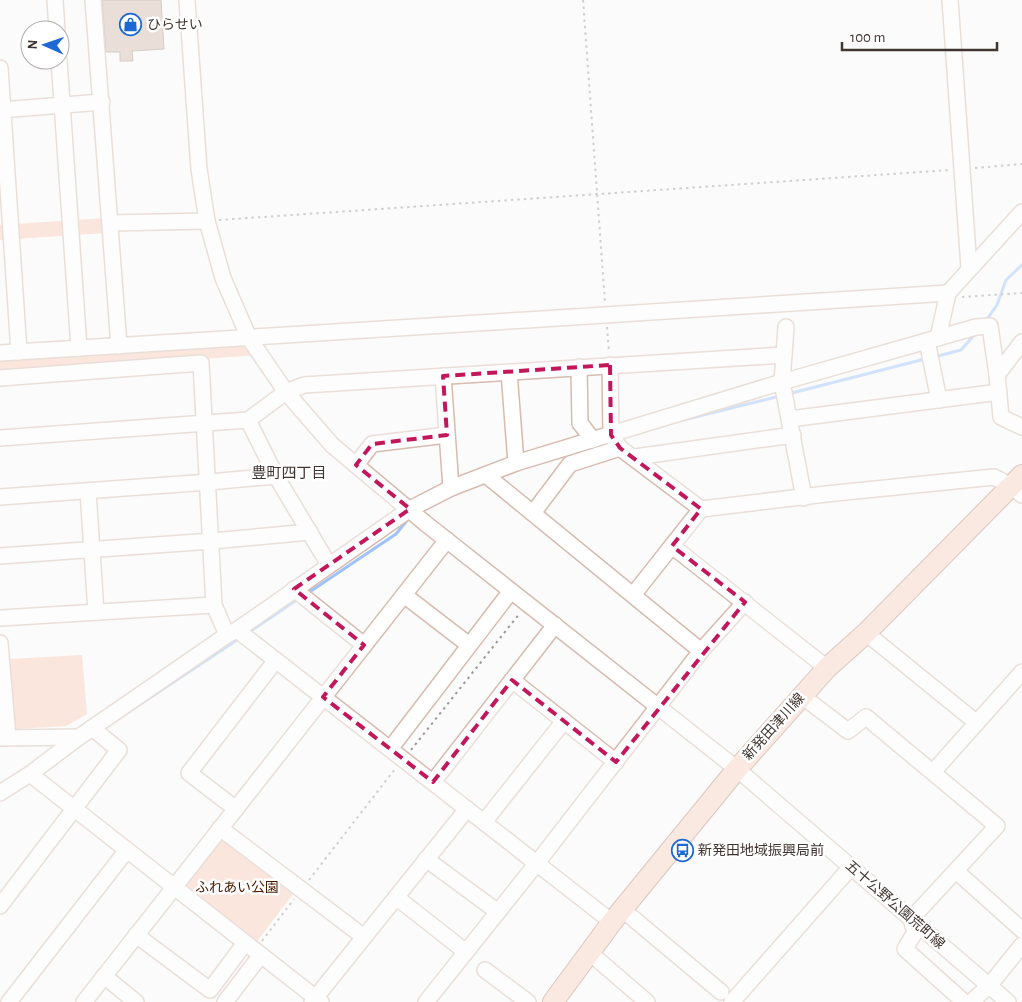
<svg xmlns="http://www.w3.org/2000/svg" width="1022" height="1002" viewBox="0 0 1022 1002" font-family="'Alegreya Sans','Noto Sans JP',sans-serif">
<rect width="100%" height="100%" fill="#fbfbfb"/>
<g fill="#f8ccb8">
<path d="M105,218L106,233L0,240V225Z"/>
<path d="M248,340L259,355L0,373V355Z"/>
<path d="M82,655L87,714L66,726L14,729L9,659Z"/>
<path d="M222,836L296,890L255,944L182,888Z"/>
</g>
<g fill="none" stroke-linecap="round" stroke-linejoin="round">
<g stroke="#9ec3fa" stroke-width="3">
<path d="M985,322L997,305L1006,280L1022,265"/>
<path d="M934,357L961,350L976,333"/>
<path d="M788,394L925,359"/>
<path d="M679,421L780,396"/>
<path d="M308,593L396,534L409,518"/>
<path d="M248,633L298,599"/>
<path d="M118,719L240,638"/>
</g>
</g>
<path fill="#d6bbae" stroke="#ad9387" d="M102,0H161L164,49L132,51L133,61H120V52H106Z"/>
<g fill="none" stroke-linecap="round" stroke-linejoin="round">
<defs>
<g id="minor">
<path d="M55,0L57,30"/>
<path d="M93,0L119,346"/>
<path d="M187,0L199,169L207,221L223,278L249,338L286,392L332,445L425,523L737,769L1008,1002"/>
<path d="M950,0L969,268"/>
<path d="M59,60L79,348"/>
<path d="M0,68L19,352"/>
<path d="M0,110L102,102"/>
<path d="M111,223L207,221"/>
<path d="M786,327L782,382L804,498"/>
<path d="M938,338L948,293L1022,212"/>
<path d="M927,341L939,400"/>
<path d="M0,353C316,335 632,312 948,293"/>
<path d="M610,365L611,435L620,448L701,509L826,494L994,477L1011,486L1022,495"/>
<path d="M579,367L580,423L593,440"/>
<path d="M509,372L516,463"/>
<path d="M997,375L1022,342"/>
<path d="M443,376L451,488"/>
<path d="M0,378L201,363L214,605L227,635"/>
<path d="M790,419L999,392"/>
<path d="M248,420L286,392L304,385L784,355"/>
<path d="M0,438L248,420L276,476L329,565"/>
<path d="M635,457L793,435"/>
<path d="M356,465L372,444L447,435"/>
<path d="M88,491L96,612"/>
<path d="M0,497L209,482L276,476"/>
<path d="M533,513L570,464L620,448"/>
<path d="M672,546L827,668"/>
<path d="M0,556L212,541L310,532"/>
<path d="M294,589L364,645"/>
<path d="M404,595L469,645"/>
<path d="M633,595L701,509"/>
<path d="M0,618L214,605"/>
<path d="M237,630L612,922"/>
<path d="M866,633L977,723"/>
<path d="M0,643L8,737"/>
<path d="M701,651L745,602"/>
<path d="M512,680L616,762"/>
<path d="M802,696L848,731L866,717L997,826L911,919L915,932L905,949L964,1002"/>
<path d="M0,738L79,737"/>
<path d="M390,749L511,591"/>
<path d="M933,772L1022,672"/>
<path d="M30,774L321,1002"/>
<path d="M433,782L555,625"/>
<path d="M0,793L30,774L79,737L227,635L237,630L410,509L451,488L516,463L782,382L976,327L990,326L997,375L1001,417L1022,427"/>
<path d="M236,809L189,773L276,660"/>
<path d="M484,822L564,721"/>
<path d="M220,828L364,937"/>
<path d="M426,859L498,912"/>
<path d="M956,871L1022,930"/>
<path d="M396,897L466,952"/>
<path d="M0,906L119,750L92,728"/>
<path d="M623,910L721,992"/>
<path d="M136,935L210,990L245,943"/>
<path d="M590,953L647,1002"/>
<path d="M485,970L528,1002"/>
<path d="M104,976L136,1002"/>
<path d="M9,1002L127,850"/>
<path d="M84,1002L447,540"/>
<path d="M225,1002L261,955"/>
<path d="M312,1002L467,809"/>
<path d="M426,1002L537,863L701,651L486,475"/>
<path d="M732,1002L851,867"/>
<path d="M971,1002L989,986L1022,945"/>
</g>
<path id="major" d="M553,1002L612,922L737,769L827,668L866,633L1022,475"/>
</defs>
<use href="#minor" stroke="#d6bbae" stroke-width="18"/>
<use href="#major" stroke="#b48974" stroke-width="22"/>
<g stroke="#9f9a97" stroke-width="2" stroke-dasharray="2.5 4" stroke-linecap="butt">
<path d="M583,0L605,302"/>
<path d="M975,168L1022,164"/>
<path d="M219,220L950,170"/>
<path d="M962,297L1022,293"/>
<path d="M607,327L609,352"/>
<path d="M411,750L520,613"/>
<path d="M309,880L395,769"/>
<path d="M262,941L294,899"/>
</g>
<use href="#minor" stroke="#fff" stroke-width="15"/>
<use href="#major" stroke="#f8d3c2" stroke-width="20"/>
</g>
<path d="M0 0H1022V1002H0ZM610,365L611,435L620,448L701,509L672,546L745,602L616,762L512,680L433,782L323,697L364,645L294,589L410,509L356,465L372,444L447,435L443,376Z" fill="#fbfbfb" fill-opacity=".55" fill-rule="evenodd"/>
<path fill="none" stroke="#c2185b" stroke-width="4" stroke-dasharray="10 6" stroke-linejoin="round" d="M610,365L611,435L620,448L701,509L672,546L745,602L616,762L512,680L433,782L323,697L364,645L294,589L410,509L356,465L372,444L447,435L443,376Z"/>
<defs>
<symbol id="shop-ring" viewBox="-11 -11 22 22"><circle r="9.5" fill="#fff" stroke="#1d69d3" stroke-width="1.5"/><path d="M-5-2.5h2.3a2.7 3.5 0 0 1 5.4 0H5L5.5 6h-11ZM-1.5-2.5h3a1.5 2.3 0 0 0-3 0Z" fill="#1d69d3"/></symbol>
<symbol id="bus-ring" viewBox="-11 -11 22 22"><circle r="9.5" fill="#fff" stroke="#1d69d3" stroke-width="1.5"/><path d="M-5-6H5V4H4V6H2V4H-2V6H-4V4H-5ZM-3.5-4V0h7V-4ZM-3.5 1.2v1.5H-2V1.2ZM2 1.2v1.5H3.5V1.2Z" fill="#1d69d3"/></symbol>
</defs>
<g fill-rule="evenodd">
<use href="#shop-ring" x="118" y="12" width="25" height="25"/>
<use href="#bus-ring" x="670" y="838" width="25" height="25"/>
</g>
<g text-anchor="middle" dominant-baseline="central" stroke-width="5" stroke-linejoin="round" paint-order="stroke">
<g font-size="14" fill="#403530" stroke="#fff" text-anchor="start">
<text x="147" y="25">ひらせい</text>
<text x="698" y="851">新発田地域振興局前</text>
</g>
<g font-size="14" fill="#403530" stroke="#fff">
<text transform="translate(774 727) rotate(-48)">新発田津川線</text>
<text transform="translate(895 905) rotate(41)">五十公野公園荒町線</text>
</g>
<g font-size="14" fill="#4c1a00" stroke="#fff">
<text x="237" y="888">ふれあい公園</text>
</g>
<g font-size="15" fill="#403530" stroke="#fff">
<text x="289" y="473">豊町四丁目</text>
</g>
</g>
<g transform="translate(45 45) rotate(272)"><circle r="24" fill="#ffffff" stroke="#b3aeac"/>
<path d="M0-4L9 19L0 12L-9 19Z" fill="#1d69d3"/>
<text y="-8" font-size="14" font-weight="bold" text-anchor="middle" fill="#403530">N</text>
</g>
<path d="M842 42v8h155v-8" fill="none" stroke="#403530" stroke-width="2.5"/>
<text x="850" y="42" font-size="15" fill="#403530" stroke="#ffffff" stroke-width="4" paint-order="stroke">100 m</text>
</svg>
